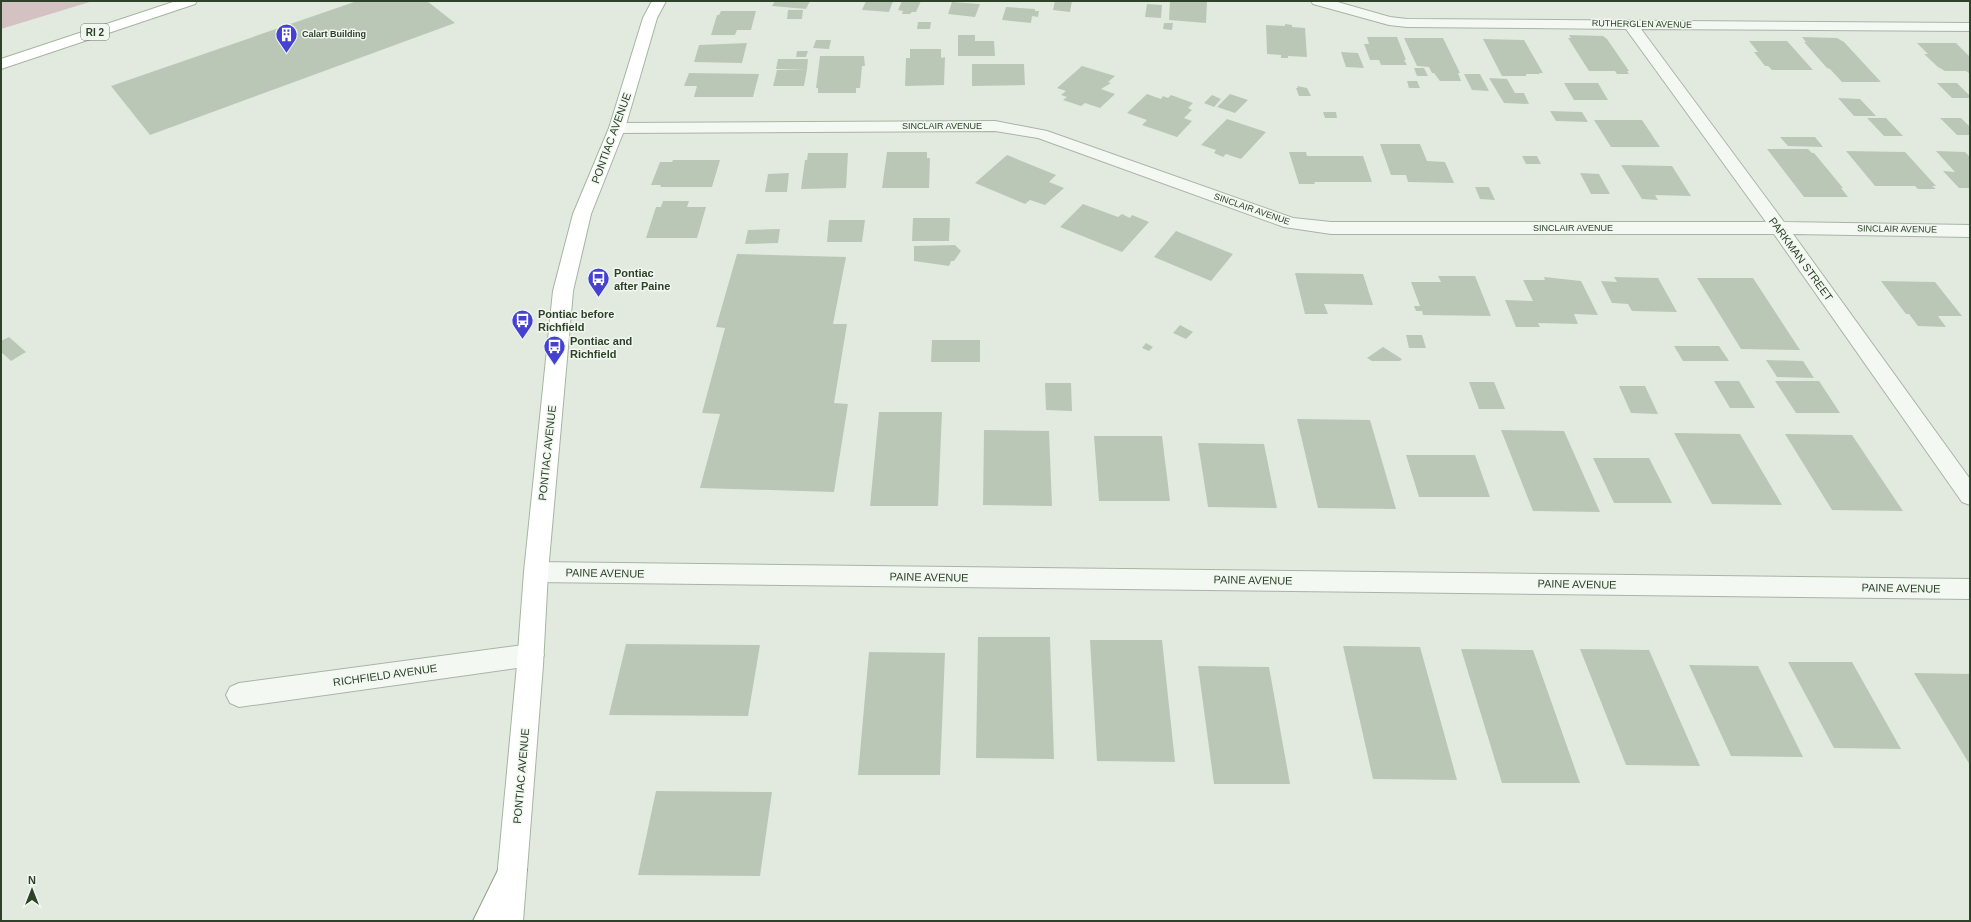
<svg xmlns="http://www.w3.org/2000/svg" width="1971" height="922" viewBox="0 0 1971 922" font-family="Helvetica,sans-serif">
<rect width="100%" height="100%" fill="#e2eae0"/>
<path fill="#d4c1c2" d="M1,1H93L1,29Z"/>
<g fill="#bac7b7">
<path d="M357,1H427L455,23L150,135L111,86Z"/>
<path d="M775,1H810L806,9L772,6Z"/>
<path d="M866,1H893L889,12L862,10Z"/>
<path d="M902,1H921L916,12H912L910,14H902L903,11L898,10Z"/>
<path d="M1055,1H1072L1070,12L1053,10Z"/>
<path d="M1170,1H1207L1206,23L1169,20Z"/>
<path d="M952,2L980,4L975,17L948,14Z"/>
<path d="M1147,4L1162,5L1161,18L1145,17Z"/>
<path d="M1006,7L1035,9V11H1039L1038,17L1032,16L1031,23L1002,20Z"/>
<path d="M788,10H803L802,19H787Z"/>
<path d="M721,11H756L751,30H737L735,35H711L717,15H719Z"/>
<path d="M918,22H931L930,29H917Z"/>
<path d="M1164,23H1173L1172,30L1163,29Z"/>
<path d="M1285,24L1292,25V27L1305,28L1307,57L1288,56V58H1281V55L1267,54L1266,25L1285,26Z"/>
<path d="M958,35H975V41H994L995,56H958Z"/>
<path d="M1569,35L1603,36L1607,39L1629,71H1627L1629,74H1617L1615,71H1589L1568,38H1571Z"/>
<path d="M1367,37H1397L1406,60H1404L1407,65H1381L1379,60H1370L1364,44H1369Z"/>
<path d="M1802,37L1837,38L1844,42L1881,82H1842L1830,69L1827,68L1804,42H1806Z"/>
<path d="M1404,38H1443L1460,73H1458L1461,81H1440L1434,73H1432L1429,67L1417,66Z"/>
<path d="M1483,39L1524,40L1543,73H1539L1540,74H1526V76H1502Z"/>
<path d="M816,40H831L829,49L813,48Z"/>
<path d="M1749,41H1787L1813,70H1772L1768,66H1765L1754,52H1758Z"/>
<path d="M747,43L742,63L694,62L699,45Z"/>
<path d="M1917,43H1956L1970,57V74L1966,71H1945L1938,67L1924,54H1928Z"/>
<path d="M910,49H941V58L945,57L944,85L905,86L906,58H910Z"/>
<path d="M797,51H808L806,57H796Z"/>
<path d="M1341,52L1358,53L1364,68L1346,67Z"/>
<path d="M820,56H864L865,66H862L860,88H856V93H818V88H816Z"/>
<path d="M778,59H808L807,69H776Z"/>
<path d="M972,64H1024L1025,85L972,86Z"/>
<path d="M1082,66L1115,76L1108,82L1111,83L1101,89L1115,94L1100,108L1085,103L1081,106L1063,100L1067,97L1061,95L1066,91L1057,88Z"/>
<path d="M1414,68H1424L1428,76H1417Z"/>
<path d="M807,69L804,86H773L777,70Z"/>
<path d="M689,73L759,74L753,97H694L697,86H684Z"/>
<path d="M1464,74H1480L1489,91L1472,90Z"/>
<path d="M1489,78L1507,79L1515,93H1524L1529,104L1504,103Z"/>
<path d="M1407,81H1417L1420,88H1409Z"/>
<path d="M1564,83H1598L1608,100H1574Z"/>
<path d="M1937,83H1957L1970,96V98H1952Z"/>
<path d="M1297,86L1307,88L1311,96H1299L1296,88H1298Z"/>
<path d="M1147,94L1161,99L1163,96L1168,98L1171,95L1193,103L1188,108L1192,110L1184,118L1192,121L1177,137L1142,125L1147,120L1127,113Z"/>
<path d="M1230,94L1248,100L1235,113L1217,107Z"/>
<path d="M1212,95L1221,99L1214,107L1204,103Z"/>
<path d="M1838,98L1860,99L1876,116H1854Z"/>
<path d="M1550,111L1582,112L1588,122L1556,121Z"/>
<path d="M1323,112H1336L1337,118H1325Z"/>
<path d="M1867,118H1886L1903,136H1884Z"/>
<path d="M1940,118H1961L1970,127V135H1957Z"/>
<path d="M1227,119L1266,132L1241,159L1226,154L1223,157L1214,153L1216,150L1201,145Z"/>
<path d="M1594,120H1642L1660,147H1611Z"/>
<path d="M1780,137H1815L1823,147L1788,146Z"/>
<path d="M1380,144H1420L1427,161L1445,162L1454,183L1408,182L1406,175H1391Z"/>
<path d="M1767,149H1808L1812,153H1814L1843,188H1841L1848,197H1804Z"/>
<path d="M1846,151L1905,152L1936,186H1932L1936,189H1918L1915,186H1875Z"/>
<path d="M1936,151L1965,152L1970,157V188H1959L1943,171L1955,172Z"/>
<path d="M887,152H927V158H930L929,188H882Z"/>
<path d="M1289,152H1306L1307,156H1363L1372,182H1314L1315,184H1299Z"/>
<path d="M808,153H848L846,188L801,189L805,160H807Z"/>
<path d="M1007,155L1056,175L1049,182L1064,188L1045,205L1030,200L1025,204L975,183Z"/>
<path d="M1522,156H1537L1541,164H1526Z"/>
<path d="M673,160H720L712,187H660L661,185H651L660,162H672Z"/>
<path d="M1621,165L1672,166L1691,196L1655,195L1658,200L1642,199Z"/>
<path d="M789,173L787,192H765L768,174Z"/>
<path d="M1580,173L1599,174L1610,194H1591Z"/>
<path d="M1475,187H1489L1495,200L1480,199Z"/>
<path d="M663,201H689L687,207H706L697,238H646L656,207H661Z"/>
<path d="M1083,204L1118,217L1122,214L1130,218L1132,215L1149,222L1122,252L1060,227Z"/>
<path d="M913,218H950L949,241H912Z"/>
<path d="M829,220H865L862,242H827Z"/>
<path d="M780,229L778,243L745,244L748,230Z"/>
<path d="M1176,231L1233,254L1211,281L1154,257Z"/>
<path d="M955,245L961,251L954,261H951L949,266L914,261V246Z"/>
<path d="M737,254L846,257L833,324H847L834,403L848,404L834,492L700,488L720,414L702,413L725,328L716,327Z"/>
<path d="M1295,273L1363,274L1373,305L1324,304L1328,314H1305Z"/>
<path d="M1438,276H1475L1491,316L1423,315L1422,311H1416L1414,306H1420L1411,282H1441Z"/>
<path d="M1544,277L1581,281L1598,315L1574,314L1578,324L1538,323L1540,327H1516L1505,300L1533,301L1523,280H1545Z"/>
<path d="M1614,277L1658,278L1677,312L1632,311L1628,304L1612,303L1601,281L1617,282Z"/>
<path d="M1697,278H1753L1800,350L1741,349Z"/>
<path d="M1881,281L1935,282L1962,316H1938L1946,327L1918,326L1909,314H1906Z"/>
<path d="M1180,325L1193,332L1186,339L1173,333Z"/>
<path d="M1406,335H1422L1426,348H1409Z"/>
<path d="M9,337L26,352L11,361L1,352V341Z"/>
<path d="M932,340H980V362H931Z"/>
<path d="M1146,343L1153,347L1149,351L1142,348Z"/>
<path d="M1674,346H1719L1729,361H1683Z"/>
<path d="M1383,347L1402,359L1400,361H1372L1367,358Z"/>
<path d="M1766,360L1803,361L1814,378L1777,377Z"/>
<path d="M1714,381H1739L1755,408H1730Z"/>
<path d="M1775,381H1819L1840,413H1796Z"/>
<path d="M1469,382H1494L1505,409H1479Z"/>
<path d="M1045,383H1071L1072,411L1046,410Z"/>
<path d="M1619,386H1645L1658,414L1631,413Z"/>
<path d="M879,412H942L938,506H870Z"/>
<path d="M1297,419L1370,420L1396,509L1318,508Z"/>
<path d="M984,430L1049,431L1052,506L983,505Z"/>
<path d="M1501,430L1564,431L1600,512L1533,511Z"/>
<path d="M1674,433L1740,434L1782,505L1712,504Z"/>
<path d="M1785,434L1852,435L1903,511L1832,510Z"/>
<path d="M1094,436H1162L1170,501H1099Z"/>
<path d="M1198,443L1264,444L1277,508L1208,507Z"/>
<path d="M1406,455H1475L1490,497H1419Z"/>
<path d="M1593,458H1649L1672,503H1614Z"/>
<path d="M978,637H1050L1054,759L976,758Z"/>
<path d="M1090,640H1162L1175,762L1097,761Z"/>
<path d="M626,644L760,645L748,716L609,715Z"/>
<path d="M1343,646L1420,647L1457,780L1373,779Z"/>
<path d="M1461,649L1533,650L1580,783H1502Z"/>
<path d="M1580,649L1649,650L1700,766L1626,765Z"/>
<path d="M869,652L945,653L940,775H858Z"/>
<path d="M1788,662H1852L1901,749L1834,748Z"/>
<path d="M1689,665L1758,666L1803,757L1731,756Z"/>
<path d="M1198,666L1269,667L1290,784H1214Z"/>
<path d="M1914,673L1970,674V765Z"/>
<path d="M656,791L772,792L760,876L638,875Z"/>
</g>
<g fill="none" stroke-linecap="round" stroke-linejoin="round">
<defs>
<g id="minor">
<path d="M1311,1H1334L1390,17L1407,19L1970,23V31L1641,29L1784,222L1970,225V237L1793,234L1970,479V505L1962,502L1774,234H1331L1284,227L1038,138L995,131L617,133L611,131L609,128L611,125L617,123L995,121L1047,131L1293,218L1331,222H1766L1626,29L1407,27L1389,25L1313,4Z"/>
<path d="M536,562L1970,579V599L536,582L528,579L524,572L528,565Z"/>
<path d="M531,644L540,647L544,655L540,663L531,666L239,707L230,703L226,695L230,687L239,683Z"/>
</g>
<g id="major">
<path d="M176,1H197L195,4L1,69V59Z"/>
<path d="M652,1H666L657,18L625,128L591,214L573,291L548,572L543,665L523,921H493L517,665L524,572L553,291L573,214L609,128L643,18Z"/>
</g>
<path id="highway" d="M513,856L523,860L527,870L504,921H473L503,860Z"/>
</defs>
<use href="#minor" stroke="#a8b4a5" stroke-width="2"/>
<use href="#major" stroke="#a4b69f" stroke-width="2"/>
<use href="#highway" stroke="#8ca187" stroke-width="2"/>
<use href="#minor" fill="#f4f8f3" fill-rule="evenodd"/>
<use href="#major" fill="#fff" fill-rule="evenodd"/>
<use href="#highway" fill="#fff" fill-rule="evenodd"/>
</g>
<defs>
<symbol id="building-pin" viewBox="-11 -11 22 30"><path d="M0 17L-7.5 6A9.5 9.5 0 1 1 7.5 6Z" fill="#4541d3" stroke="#f1f7f0"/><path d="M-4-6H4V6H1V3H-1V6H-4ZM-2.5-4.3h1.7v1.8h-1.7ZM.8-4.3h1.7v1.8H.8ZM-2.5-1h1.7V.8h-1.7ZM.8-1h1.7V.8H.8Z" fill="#fff"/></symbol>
<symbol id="bus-pin" viewBox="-11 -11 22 30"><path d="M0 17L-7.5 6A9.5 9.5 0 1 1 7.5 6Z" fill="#4541d3" stroke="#f1f7f0"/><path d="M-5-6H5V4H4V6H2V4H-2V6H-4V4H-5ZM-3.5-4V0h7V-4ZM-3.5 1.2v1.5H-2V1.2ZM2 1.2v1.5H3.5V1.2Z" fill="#fff"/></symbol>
</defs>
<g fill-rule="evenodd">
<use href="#building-pin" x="274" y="22" width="25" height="34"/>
<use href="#bus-pin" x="586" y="266" width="25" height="34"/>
<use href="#bus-pin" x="510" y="308" width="25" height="34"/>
<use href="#bus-pin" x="542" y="334" width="25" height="34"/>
</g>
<g text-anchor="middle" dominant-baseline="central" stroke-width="3" stroke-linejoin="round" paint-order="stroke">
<g font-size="9" fill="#2d4228" stroke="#f1f7f0">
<text transform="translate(1642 24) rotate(1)">RUTHERGLEN AVENUE</text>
<text x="942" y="126">SINCLAIR AVENUE</text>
<text transform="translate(1252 209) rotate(19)">SINCLAIR AVENUE</text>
<text x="1573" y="228">SINCLAIR AVENUE</text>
<text transform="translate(1897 229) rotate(1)">SINCLAIR AVENUE</text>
</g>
<g font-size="9" font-weight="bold" fill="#2d4228" stroke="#f1f7f0" text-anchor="start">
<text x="302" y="34">Calart Building</text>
</g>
<rect fill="#f1f7f0" stroke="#687864" stroke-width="1" x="81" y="24" width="28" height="16" rx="3"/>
<g font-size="10" font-weight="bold" fill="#2d4228">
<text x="95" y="32">RI 2</text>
</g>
<g font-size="11" fill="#2d4228" stroke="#f1f7f0">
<text transform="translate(611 138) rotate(-70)">PONTIAC AVENUE</text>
<text transform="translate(1801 259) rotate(54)">PARKMAN STREET</text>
<text transform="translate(547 453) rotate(-84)">PONTIAC AVENUE</text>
<text transform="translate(605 573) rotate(1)">PAINE AVENUE</text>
<text transform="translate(929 577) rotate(1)">PAINE AVENUE</text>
<text transform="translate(1253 580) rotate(1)">PAINE AVENUE</text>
<text transform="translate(1577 584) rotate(1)">PAINE AVENUE</text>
<text transform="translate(1901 588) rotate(1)">PAINE AVENUE</text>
<text transform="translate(385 675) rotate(-8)">RICHFIELD AVENUE</text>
<text transform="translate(521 776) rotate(-85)">PONTIAC AVENUE</text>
</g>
<g font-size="11" font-weight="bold" fill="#2d4228" stroke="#f1f7f0" text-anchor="start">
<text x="614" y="273">Pontiac<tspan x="614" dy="13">after Paine</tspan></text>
<text x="538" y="314">Pontiac before<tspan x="538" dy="13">Richfield</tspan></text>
<text x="570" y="341">Pontiac and<tspan x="570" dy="13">Richfield</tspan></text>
</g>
</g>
<rect width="1971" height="922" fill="none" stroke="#2d4228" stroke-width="4"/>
<g transform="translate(32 890)" stroke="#f1f7f0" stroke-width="3" paint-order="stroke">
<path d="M0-3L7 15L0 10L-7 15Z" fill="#2d4228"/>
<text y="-6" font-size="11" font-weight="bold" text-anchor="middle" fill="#2d4228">N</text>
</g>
</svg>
